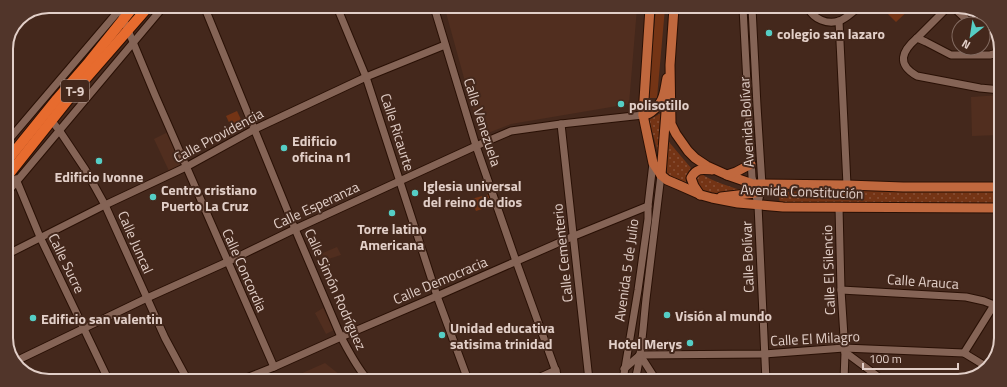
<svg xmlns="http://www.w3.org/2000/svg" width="1007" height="387" viewBox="0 0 1007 387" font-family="'Titillium Web',sans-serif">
<defs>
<pattern id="grass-dots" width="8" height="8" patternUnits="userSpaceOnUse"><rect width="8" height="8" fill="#743415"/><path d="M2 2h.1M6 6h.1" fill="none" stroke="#885036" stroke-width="1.8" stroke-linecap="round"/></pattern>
</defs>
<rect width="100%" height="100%" fill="#44281c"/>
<g fill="#512e1f">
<path d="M453,7L637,8L629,104L511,124L480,136L445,9Z"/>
<path d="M1001,95L1000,135L972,136L971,97Z"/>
<path d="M168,132L182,164L169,171L154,139Z"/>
<path d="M337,247L341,255L322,261L318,255Z"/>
<path d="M323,308L334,330L326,334L315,313Z"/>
<path d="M325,363L345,379H289Z"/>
</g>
<g fill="url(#grass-dots)">
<path d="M663,112L658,153L649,120Z"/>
<path d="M667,142H669L691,168C687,174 685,179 686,186L667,178Z"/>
<path d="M700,173C713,182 730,186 745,192C730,194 706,197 695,184L696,175Z"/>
<path d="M846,190L1000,191V204L782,205C778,199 778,197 783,192Z"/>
</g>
<g fill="#743415">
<path d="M656,8H665L657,98H648Z"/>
<path d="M882,8H911L896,22Z"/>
<path d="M237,111L245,128L234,133L226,116Z"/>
<path d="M490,194L494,205L476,211L471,199Z"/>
</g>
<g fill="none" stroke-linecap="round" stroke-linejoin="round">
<defs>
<g id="minor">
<path d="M118,6L155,95L274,367"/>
<path d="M204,6L295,229L341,337C349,352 356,366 367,379"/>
<path d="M337,7L366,77L437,296L468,380"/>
<path d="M434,7L476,146L516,261L559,380"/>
<path d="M743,8L752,177L758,205L766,381"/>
<path d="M752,8L757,106L762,185L758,203"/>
<path d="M808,8C814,19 827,25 839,21C846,19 852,12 858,8"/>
<path d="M954,8L971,24"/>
<path d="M839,21L847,185"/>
<path d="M983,31H995"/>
<path d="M917,38L946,9L948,8"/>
<path d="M1001,90L980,88L917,76C896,64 902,51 917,38L926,42L951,55H990L1001,52"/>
<path d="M51,120L59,130L85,169L105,205L165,338L187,379"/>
<path d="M561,124L589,380"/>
<path d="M6,143L121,8"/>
<path d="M16,179L40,237L108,379"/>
<path d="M6,194L164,6"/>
<path d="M839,207L841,290L845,352L844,381"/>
<path d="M6,255L105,205L186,167L255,129L366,77L445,45"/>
<path d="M841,290L966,297L984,301L994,305L999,298"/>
<path d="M845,352L884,381"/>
<path d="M964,353L994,305"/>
<path d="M640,355L764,354L844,348L964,353L987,367"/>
<path d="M640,355L656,380"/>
<path d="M14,362L147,298L227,262L295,229L476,146L511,131L561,124L643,115"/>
<path d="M624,369L640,355"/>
<path d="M244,379L274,367L341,337L437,296L574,236L648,206"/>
<path d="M534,380L556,370"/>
<path d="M623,380L638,290L648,219V206L653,163"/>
<path d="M635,380C642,354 643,326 646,299C651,258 656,216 661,175"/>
</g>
<g id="major">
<path d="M650,8L643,115L653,163L661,175L667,180L681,186L701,195L712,198L738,203L783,207L1000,208"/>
<path d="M674,8L670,65L671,124L676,134L688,151L695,158L707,166L727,175L753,184L847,185L903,187H1000"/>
<path d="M643,115C646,115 648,114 651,112C665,102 664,92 667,78"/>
<path d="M661,175L666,112"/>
<path d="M727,175L736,172L751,164"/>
<path d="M700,195L694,186L691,178C696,168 702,169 712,170"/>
<path d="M721,197L755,193"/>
</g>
<g id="highway">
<path d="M6,162L57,99L89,62L134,6"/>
<path d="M6,178L75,91L149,6"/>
</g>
</defs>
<use href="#minor" stroke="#291005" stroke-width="9"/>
<use href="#major" stroke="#291005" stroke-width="11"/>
<use href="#highway" stroke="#291005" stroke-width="12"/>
<use href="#minor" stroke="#856456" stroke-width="7"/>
<use href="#major" stroke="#c0683e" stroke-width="9"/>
<use href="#highway" stroke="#e76b2e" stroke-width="10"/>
</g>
<g fill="#55cec5" stroke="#44281c" stroke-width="1.5">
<circle cx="769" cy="33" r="4"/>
<circle cx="621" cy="104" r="4"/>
<circle cx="284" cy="148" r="4"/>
<circle cx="99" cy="161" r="4"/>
<circle cx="415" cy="193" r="4"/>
<circle cx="153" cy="197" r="4"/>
<circle cx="392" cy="213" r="4"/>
<circle cx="667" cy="315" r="4"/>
<circle cx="33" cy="318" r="4"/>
<circle cx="442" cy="335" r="4"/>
<circle cx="690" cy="343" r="4"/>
</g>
<g text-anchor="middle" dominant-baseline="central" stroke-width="4" stroke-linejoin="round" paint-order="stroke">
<rect fill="#44281c" stroke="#b39d94" stroke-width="1" x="61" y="80" width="28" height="22" rx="3"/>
<g font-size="13" font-weight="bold" fill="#e2cfc8">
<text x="75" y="91">T-9</text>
</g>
<g font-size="14" font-weight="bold" fill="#e2cfc8" stroke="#44281c" text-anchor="start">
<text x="777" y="33">colegio san lazaro</text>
<text x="629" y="104">polisotillo</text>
<text x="292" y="140">Edificio<tspan x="292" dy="16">oficina n1</tspan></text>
<text x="99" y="176" text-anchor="middle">Edificio Ivonne</text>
<text x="423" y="185">Iglesia universal<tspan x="423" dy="16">del reino de dios</tspan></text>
<text x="161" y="189">Centro cristiano<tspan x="161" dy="16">Puerto La Cruz</tspan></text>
<text x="392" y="228" text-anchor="middle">Torre latino<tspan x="392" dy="16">Americana</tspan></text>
<text x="675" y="315">Visión al mundo</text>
<text x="41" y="318">Edificio san valentin</text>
<text x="450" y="327">Unidad educativa<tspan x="450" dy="16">satisima trinidad</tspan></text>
<text x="682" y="343" text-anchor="end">Hotel Merys</text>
</g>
<g font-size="14" fill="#e2cfc8" stroke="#44281c">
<text transform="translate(483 122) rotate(72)">Calle Venezuela</text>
<text transform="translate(746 122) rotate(-93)">Avenida Bolívar</text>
<text transform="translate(398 132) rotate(72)">Calle Ricaurte</text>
<text transform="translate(218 135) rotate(-28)">Calle Providencia</text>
<text transform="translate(802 191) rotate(2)">Avenida Constitución</text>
<text transform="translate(316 205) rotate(-25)">Calle Esperanza</text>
<text transform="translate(136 242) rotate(66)">Calle Juncal</text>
<text transform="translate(562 253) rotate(-96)">Calle Cementerio</text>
<text transform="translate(747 257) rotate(-92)">Calle Bolívar</text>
<text transform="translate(67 263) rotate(64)">Calle Sucre</text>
<text transform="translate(245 270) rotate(66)">Calle Concordia</text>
<text transform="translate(626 270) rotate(-82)">Avenida 5 de Julio</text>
<text transform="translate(828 270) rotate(-92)">Calle El Silencio</text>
<text transform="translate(440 280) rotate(-23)">Calle Democracia</text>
<text transform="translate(923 281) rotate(4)">Calle Arauca</text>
<text transform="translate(336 289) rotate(66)">Calle Simón Rodríguez</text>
<text transform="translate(815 338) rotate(-3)">Calle El Milagro</text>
</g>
</g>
<path d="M0 0H1007V387H0ZM49 13H958A36 36 0 0 1 994 49V338A36 36 0 0 1 958 374H49A36 36 0 0 1 13 338V49A36 36 0 0 1 49 13Z" fill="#51352a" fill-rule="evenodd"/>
<path fill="none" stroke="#e2cfc8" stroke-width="2" d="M49 13H958A36 36 0 0 1 994 49V338A36 36 0 0 1 958 374H49A36 36 0 0 1 13 338V49A36 36 0 0 1 49 13Z"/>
<g transform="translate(971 36) rotate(210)"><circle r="19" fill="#44281c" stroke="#836b61"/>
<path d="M0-3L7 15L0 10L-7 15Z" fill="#55cec5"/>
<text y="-6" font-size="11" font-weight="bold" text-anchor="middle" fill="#e2cfc8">N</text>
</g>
<path d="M863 363v6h95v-6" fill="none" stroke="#e2cfc8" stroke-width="2"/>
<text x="869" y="363" font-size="12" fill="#e2cfc8" stroke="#44281c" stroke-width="3" paint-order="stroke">100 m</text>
</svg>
